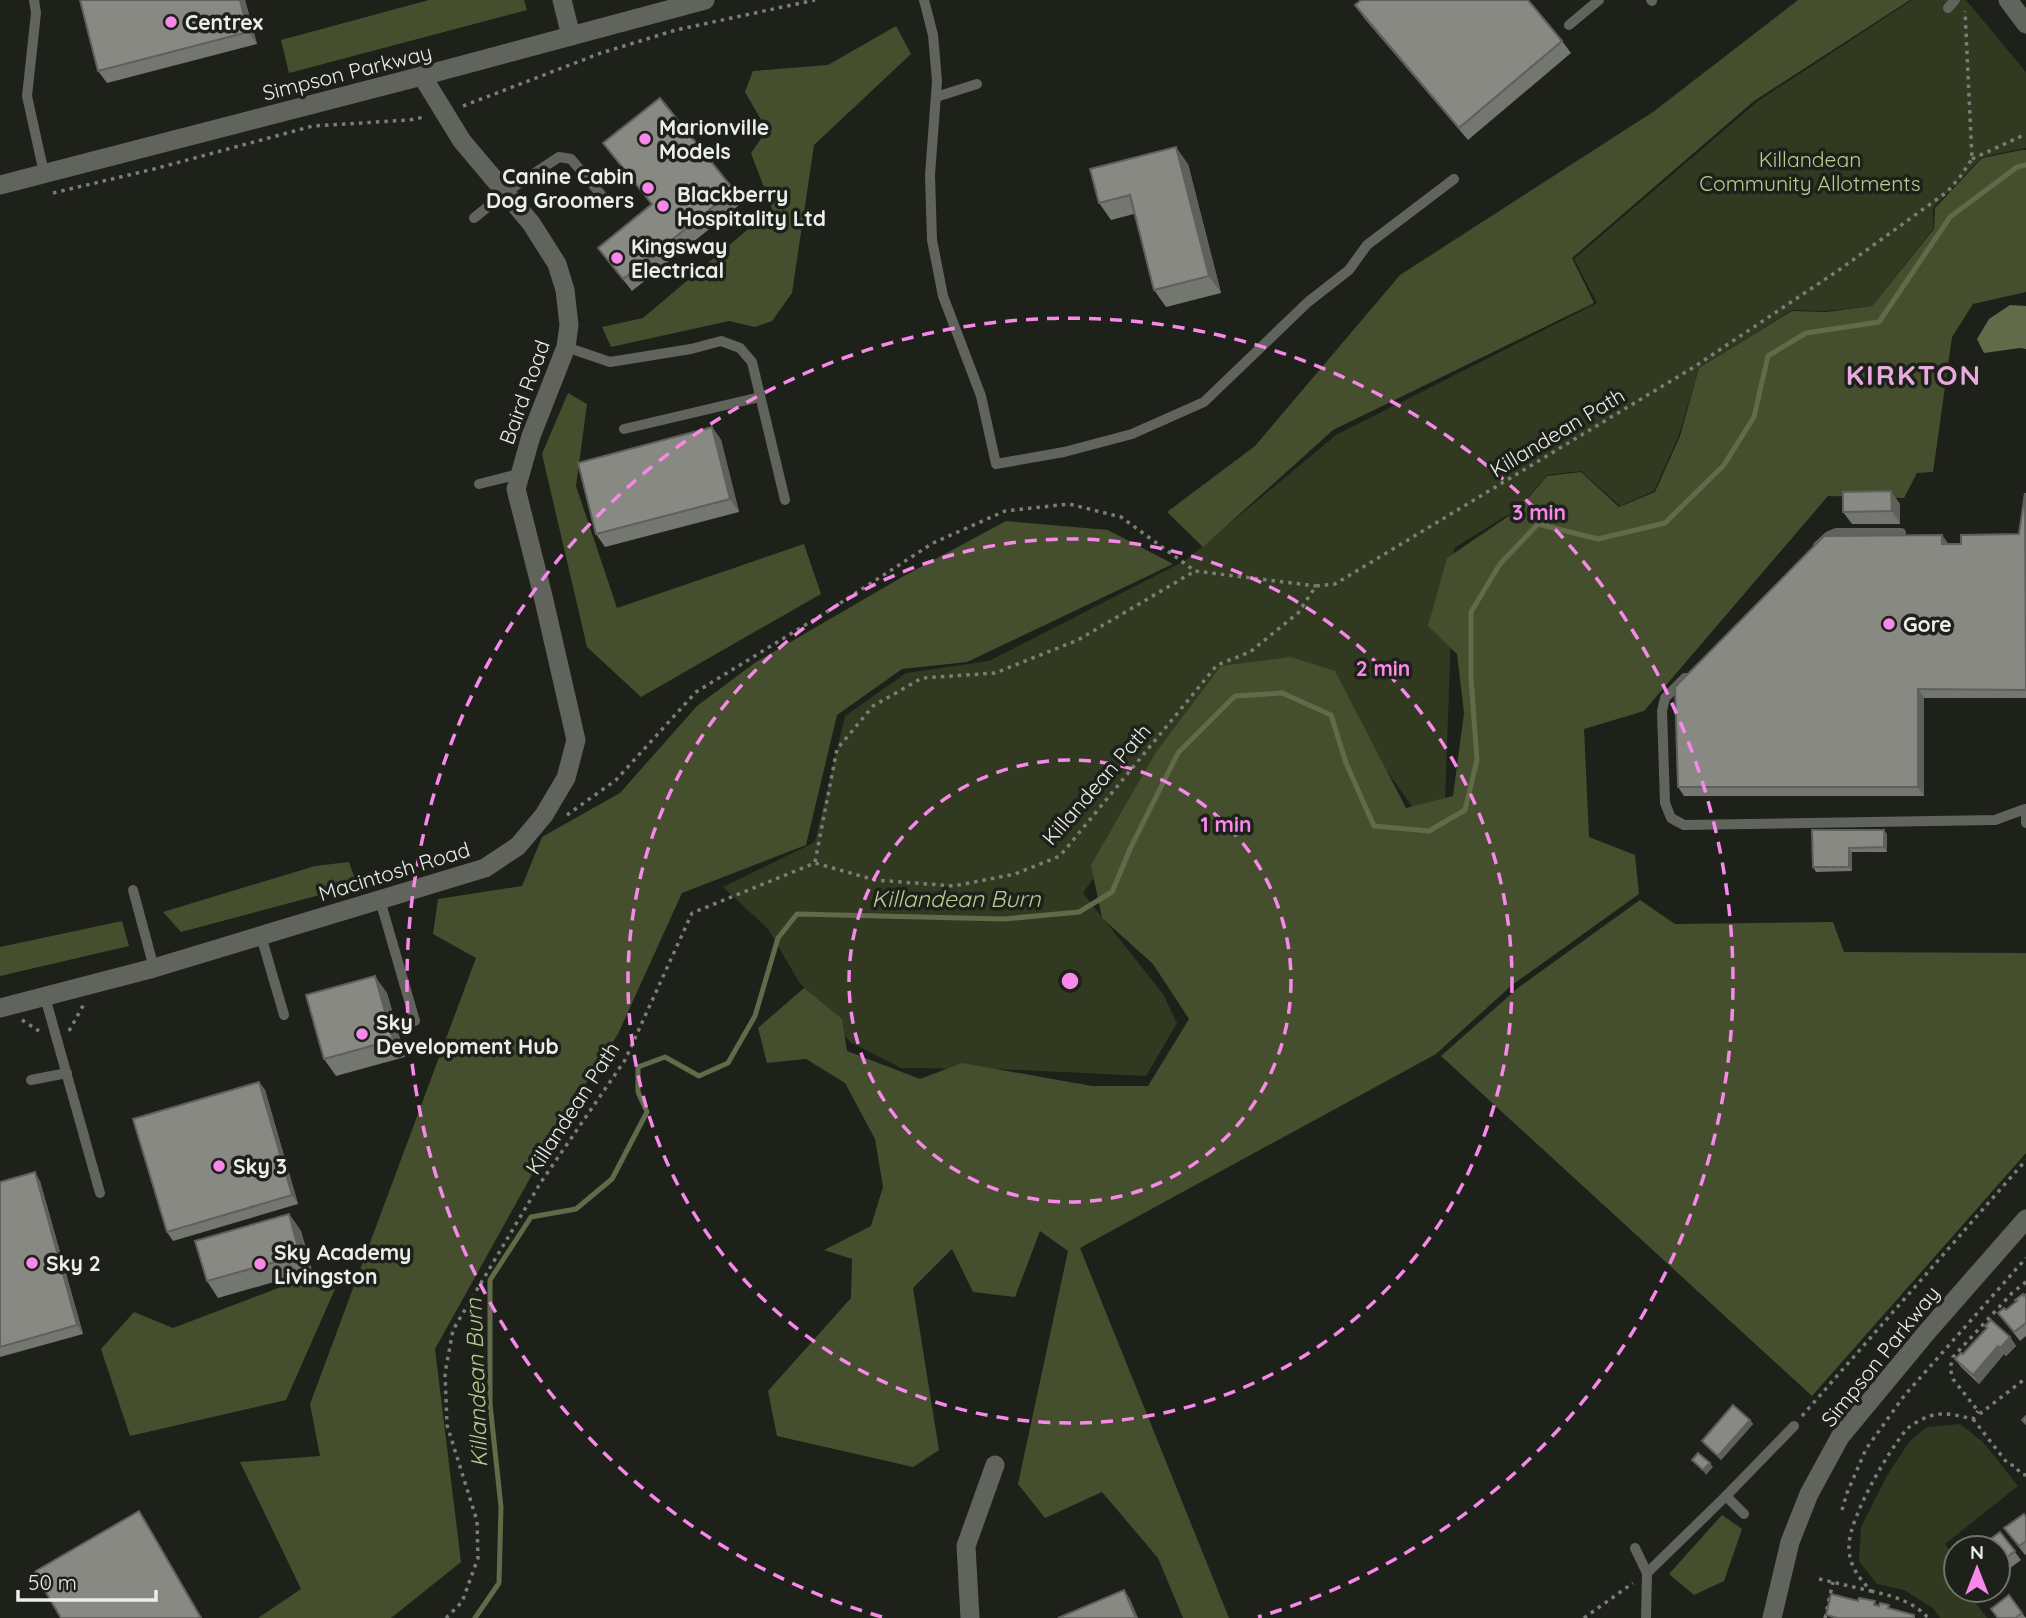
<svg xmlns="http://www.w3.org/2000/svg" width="2026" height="1618" viewBox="0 0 2026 1618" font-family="Quicksand,sans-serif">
<rect width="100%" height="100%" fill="#1e201a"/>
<g fill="#323921">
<path d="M1912,0H1966L2026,72V148L1982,157L1933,208V229L1872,306L1827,311L1792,310L1699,368L1679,435L1654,491L1620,506L1581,471L1547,475L1519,508L1454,548L1445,802L1414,809L1333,696L1231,685L1083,893L1163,994L1177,1023L1146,1076L998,1069L901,1068L850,1042L799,982L768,929L723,887L815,842L845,716L906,673L989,661L1186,560L1336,435L1597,303L1574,259L1758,101Z"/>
<path d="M1960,1424L1983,1442L2018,1486L1945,1544L1956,1559V1569L1952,1572L1956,1577V1590H1966L1987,1618H1940L1933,1608L1904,1590L1877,1584L1859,1561L1861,1527L1887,1476L1909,1442L1927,1427Z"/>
</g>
<g fill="#454f2e">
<path d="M429,0H524L527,10L289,73L281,40Z"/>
<path d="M1798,0H1910L1754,101L1572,258L1594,303L1333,430L1203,547L1167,512L1255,446L1400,275L1653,112Z"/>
<path d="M896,26L911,54L814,145L792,293L772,321L755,327L729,321L611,347L602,327L643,318L772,209L751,153L767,130L745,92L753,71L828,65Z"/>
<path d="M2022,150H2026V292L1973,304L1952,337L1933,472L1917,473L1904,498L1828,496L1644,711L1584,729L1589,837L1635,855L1639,894L1512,985L1436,1054L1080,1248L1229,1618H1183L1158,1558L1102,1492L1045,1518L1018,1484L1068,1251L1040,1231L1015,1297L973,1292L952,1249L913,1288L939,1450L913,1467L777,1436L768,1391L851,1298L852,1259L824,1250L871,1226L883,1187L875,1139L845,1083L806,1059L767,1063L758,1028L804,988L842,1019L847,1051L920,1079L962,1063L1092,1086H1148L1189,1019L1153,964L1102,918L1091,865L1156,752L1221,666L1291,657L1335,671L1406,808L1453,796L1464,713L1457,654L1428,626L1447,558L1519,509L1547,476L1581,472L1619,507L1655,492L1680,436L1699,368L1792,311L1827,312L1872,306L1934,229L1935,208L1982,158Z"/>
<path d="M568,393L587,404L576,486L617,608L804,544L821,594L641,697L587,647L542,454Z"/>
<path d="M1006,521L1108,530L1173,564L967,662L902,669L837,715L806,845L682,893L618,1034L563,1119L435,1349L461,1562L391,1618H258L301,1589L240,1462L320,1456L310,1404L476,958L433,934L438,899L522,886L542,837L620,793L697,706L756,662L904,576Z"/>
<path d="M349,862L357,885L181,932L163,912L315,866Z"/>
<path d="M1640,900L1675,924L1833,922L1844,952L2026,953V1153L1812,1396L1441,1056L1519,987Z"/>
<path d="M122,921L129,946L0,976V947Z"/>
<path d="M294,1282L335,1289L286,1400L130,1436L101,1349L134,1312L173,1328Z"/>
<path d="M1722,1515L1742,1529L1724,1581L1694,1595L1669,1574Z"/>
</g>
<path fill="#616b49" d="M2010,305L2026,306V349L2020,348L1984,353L1977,339L1989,319Z"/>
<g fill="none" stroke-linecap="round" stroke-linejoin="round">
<path stroke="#616b49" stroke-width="5" d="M475,1618L499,1583L501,1507L490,1404V1280L531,1217L576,1209L612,1179L647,1112L638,1092V1067L665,1057L699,1076L728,1063L755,1016L778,938L797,914L1004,919L1079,912L1112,892L1131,847L1178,753L1235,696L1282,693L1331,715L1346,763L1374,826L1429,831L1465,810L1477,760L1471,678V612L1500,564L1538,524L1598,539L1665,523L1724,465L1754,417L1768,356L1806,333L1879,322L1950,217L2017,167L2026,165"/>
<g stroke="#7b7d78" stroke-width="3.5" stroke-dasharray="3.5 5" stroke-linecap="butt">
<path d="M463,106L601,53L676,30L815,0"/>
<path d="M1972,159L2026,134"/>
<path d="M53,193L154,169L313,126L409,120L425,117"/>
<path d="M567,815L616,780L696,692L828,611L933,543L1005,511L1069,504L1121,517L1195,571L1316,586"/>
<path d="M815,862L837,749L873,706L922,678L995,673L1078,640L1195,571"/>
<path d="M22,1020L39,1031"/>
<path d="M69,1031L84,1004"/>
<path d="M2026,1282L2012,1293L1953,1357L1950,1368L1953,1379L1978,1411L1981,1413L2026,1378"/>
<path d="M1802,1416L2026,1160"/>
<path d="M1973,1419L2008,1464L2015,1466L2021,1474L2026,1475"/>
<path d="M1842,1510L1847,1493L1866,1449L1904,1396L2026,1258"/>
<path d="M1819,1579L1871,1591C1858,1577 1848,1564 1849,1544C1851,1515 1888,1451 1907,1429C1912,1424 1923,1418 1930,1416C1944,1411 1959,1416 1973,1419L1978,1411"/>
<path d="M1871,1591C1892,1596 1913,1601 1928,1618"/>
<path d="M446,1618L462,1602L478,1558L477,1521L447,1425L445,1373L453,1330L541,1182L625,1060L692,913L815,863L875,880L954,886L1015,874L1060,856L1217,665L1250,652L1298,613L1316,586L1335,584L1694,367L1839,270L1947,192L1960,177L1972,159L1965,11"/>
<path d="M1584,1618L1633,1583"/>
<path d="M1825,1618L1833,1582"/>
</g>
<g stroke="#61645d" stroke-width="10">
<path d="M34,0L36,13L27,96L44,173"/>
<path d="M924,0L933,35L937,81L930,175L932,240L943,296L981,396L996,464L1064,452L1132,434L1204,402L1308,302L1349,270L1367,245L1454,179"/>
<path d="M1651,0L1652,1"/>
<path d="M1948,8L1955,0"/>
<path d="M1569,25L1599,0"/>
<path d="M936,97L977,84"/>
<path d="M474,218L506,192L559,157L571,159L609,204"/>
<path d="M566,347L610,362L691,349L721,341L740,348L752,362L785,500"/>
<path d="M624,429L760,397"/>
<path d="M479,484L519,474"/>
<path d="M1818,546L1829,536L1836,533H1901"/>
<path d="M1685,678L1665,698L1662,711L1665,803L1671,818L1684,825L1995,820L2025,809"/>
<path d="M2026,809V823"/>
<path d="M133,890L154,968"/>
<path d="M380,900L415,1021"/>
<path d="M261,936L284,1015"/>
<path d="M45,997L100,1193"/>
<path d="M31,1080L67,1073"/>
<path d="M1726,1496L1744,1514"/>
<path d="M1635,1548L1647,1573"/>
<path d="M1646,1618L1647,1573L1726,1496L1794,1426"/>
</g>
<g stroke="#61645d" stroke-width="19">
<path d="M562,0L571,36"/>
<path d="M0,1008L154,968L485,868L518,846L544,815L566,778L576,740L543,596L516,489L531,436L566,347L569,325L565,290L557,264L531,223L462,141L422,76"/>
<path d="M970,1618L966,1546L995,1465"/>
</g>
<g stroke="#61645d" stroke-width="19">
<path d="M2008,0L2026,24"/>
<path d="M0,185L422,76L705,0"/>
<path d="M1772,1618L1790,1542L1809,1494L1840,1437L1927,1332L2026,1219"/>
</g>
</g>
<g fill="#747670">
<path d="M80,0H245L257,44L107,83L98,71Z"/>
<path d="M1355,5L1562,41L1571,53L1468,140L1364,18Z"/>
<path d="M603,143L734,190L743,202L632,291L598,248L652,205Z"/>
<path d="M1188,164L1221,293L1166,307L1154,290L1134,214L1111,220L1099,203Z"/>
<path d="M712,427L721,440L739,512L605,547L596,534Z"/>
<path d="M2026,493V698H1924V796H1684L1678,787L1942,535L1948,544H1961L2019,534Z"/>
<path d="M1900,504V524H1852L1843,512Z"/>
<path d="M1812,830L1887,834V852H1852V871L1816,872L1813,867Z"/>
<path d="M387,993L405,1057L336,1076L324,1059Z"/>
<path d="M259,1082L265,1090L298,1204L173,1241L167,1232Z"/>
<path d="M40,1181L83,1334L0,1357V1182Z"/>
<path d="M289,1214L301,1231L312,1271L218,1298L207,1281Z"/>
<path d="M2026,1294V1336L2020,1341L1998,1313L2006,1310Z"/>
<path d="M2010,1337L2016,1346L2006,1356L2004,1354L1979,1384L1961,1367L1955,1359L1963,1354Z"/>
<path d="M1750,1420L1753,1424L1721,1460L1705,1445L1702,1441Z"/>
<path d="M2026,1517V1554L2025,1555L2004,1528Z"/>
<path d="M2000,1532L2021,1560L2002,1574L1998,1569V1548Z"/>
<path d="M1991,1609L2022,1613L2026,1618H1997Z"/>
</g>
<g fill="#5e605b">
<path d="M240,0H245L257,44L248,32Z"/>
<path d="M1176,147L1188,164L1221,293L1209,276Z"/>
<path d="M712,427L721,440L739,512L730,499Z"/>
<path d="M1891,491L1900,504V524L1892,511Z"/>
<path d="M1942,535L1948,543V552L1942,544Z"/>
<path d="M1918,689L1924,698V796L1918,787Z"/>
<path d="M1884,830L1887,834V852L1884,847Z"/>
<path d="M1849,848L1852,852V871L1849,867Z"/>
<path d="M375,976L387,993L405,1057L393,1040Z"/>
<path d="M259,1082L265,1090L298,1204L292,1195Z"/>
<path d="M35,1172L40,1181L83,1334L77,1325Z"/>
<path d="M289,1214L301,1231L312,1271L300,1255Z"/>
<path d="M2010,1337L2016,1346L2006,1356L2000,1348Z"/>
<path d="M1998,1346L2004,1354L1979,1384L1973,1375Z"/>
<path d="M1750,1420L1753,1424L1721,1460L1718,1456Z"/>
<path d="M1710,1463L1713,1467L1706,1475L1703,1470Z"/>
<path d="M139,1511L145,1520L202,1618H201Z"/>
<path d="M1124,1590L1130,1599L1138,1618H1136Z"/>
</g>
<g fill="#878982" stroke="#5e605b" stroke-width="2">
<path d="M80,0H240L248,32L98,71Z"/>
<path d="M1361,0H1528L1562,41L1459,128L1355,5Z"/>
<path d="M660,98L734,190L623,279L598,248L652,204L603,143Z"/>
<path d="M1176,147L1209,276L1154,290L1130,195L1099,203L1090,169Z"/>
<path d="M712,427L730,499L596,534L578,463Z"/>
<path d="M1891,491L1892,511L1843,512V492Z"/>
<path d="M2025,493L2026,690L1918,689V787H1678L1675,687L1824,536L1942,535V544H1961V535L2019,534Z"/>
<path d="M1812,830H1884V847L1849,848V867H1813Z"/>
<path d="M375,976L393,1040L324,1059L306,995Z"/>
<path d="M259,1082L292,1195L167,1232L133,1119Z"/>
<path d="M35,1172L77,1325L0,1347V1182Z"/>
<path d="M289,1214L300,1255L207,1281L195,1241Z"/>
<path d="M2023,1294L2024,1296L2026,1294V1323L2014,1332L1998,1313L2004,1308L2006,1310L2017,1301L2015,1300Z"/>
<path d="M1991,1320L2010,1337L2000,1348L1998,1346L1973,1375L1955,1359L1961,1353L1963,1354L1987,1328L1985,1326Z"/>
<path d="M1733,1405L1750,1420L1718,1456L1702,1441Z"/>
<path d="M2026,1416V1424L2022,1420Z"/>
<path d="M1698,1453L1710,1463L1703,1470L1692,1460Z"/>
<path d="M139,1511L201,1618H61L34,1572Z"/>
<path d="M2024,1514L2026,1517V1541L2019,1546L2004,1528Z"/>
<path d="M2000,1532L2015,1551L1998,1564V1548H1982L1981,1546Z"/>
<path d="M1124,1590L1136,1618H1058Z"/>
<path d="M1831,1594L1858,1601L1859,1598L1875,1601L1874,1605L1879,1606L1880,1603L1889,1605L1888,1608L1914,1615V1618H1838L1826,1615Z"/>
<path d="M2009,1595L2022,1613L2015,1618H1998L1991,1609Z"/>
</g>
<g fill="none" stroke="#f888ea" stroke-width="3.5" stroke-dasharray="12 9">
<circle cx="1070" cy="981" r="221"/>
<circle cx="1070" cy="981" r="442"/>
<path d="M882 1617A663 663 0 1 1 1258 1617"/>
</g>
<g fill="#f888ea" stroke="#1e201a" stroke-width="2.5">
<circle cx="171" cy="22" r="7"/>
<circle cx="645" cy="139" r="7"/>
<circle cx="648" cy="188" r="7"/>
<circle cx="663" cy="206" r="7"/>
<circle cx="617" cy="258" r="7"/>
<circle cx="1889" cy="624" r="7"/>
<circle cx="362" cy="1034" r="7"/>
<circle cx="219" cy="1166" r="7"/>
<circle cx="32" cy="1263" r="7"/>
<circle cx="260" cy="1264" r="7"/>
</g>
<g text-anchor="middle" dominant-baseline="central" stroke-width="7" stroke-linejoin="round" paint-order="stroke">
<g font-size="21" font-weight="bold" fill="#eceeea" stroke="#1e201a" text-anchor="start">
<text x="185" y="22">Centrex</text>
<text x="659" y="127">Marionville<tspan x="659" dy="24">Models</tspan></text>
<text x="634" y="176" text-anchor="end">Canine Cabin<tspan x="634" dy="24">Dog Groomers</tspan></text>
<text x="677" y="194">Blackberry<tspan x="677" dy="24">Hospitality Ltd</tspan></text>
<text x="631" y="246">Kingsway<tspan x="631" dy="24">Electrical</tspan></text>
<text x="1903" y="624">Gore</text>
<text x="376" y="1022">Sky<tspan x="376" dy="24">Development Hub</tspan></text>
<text x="233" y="1166">Sky 3</text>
<text x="274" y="1252">Sky Academy<tspan x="274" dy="24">Livingston</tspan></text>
<text x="46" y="1263">Sky 2</text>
</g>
<g font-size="21" fill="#eceeea" stroke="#1e201a">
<text transform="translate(347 72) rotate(-14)">Simpson Parkway</text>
<text transform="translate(524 392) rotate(-70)">Baird Road</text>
<text transform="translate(1557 432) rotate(-31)">Killandean Path</text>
<text transform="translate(1096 784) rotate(-49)">Killandean Path</text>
<text transform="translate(394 871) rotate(-17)">Macintosh Road</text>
<text transform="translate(572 1108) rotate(-57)">Killandean Path</text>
<text transform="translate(1880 1356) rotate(-51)">Simpson Parkway</text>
</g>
<g font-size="21" fill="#bbcd91" stroke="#1e201a">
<text x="1810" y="159">Killandean<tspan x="1810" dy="24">Community Allotments</tspan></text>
</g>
<g font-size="23" font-style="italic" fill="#b9cb90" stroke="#1e201a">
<text x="956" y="898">Killandean Burn</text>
<text transform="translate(476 1383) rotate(-92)">Killandean Burn</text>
</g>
<g font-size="28" font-weight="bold" letter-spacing="2" fill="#e9aadf" stroke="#1e201a">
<text x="1914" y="374">KIRKTON</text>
</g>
</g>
<circle cx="1070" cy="981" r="10" fill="#f888ea" stroke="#1e201a" stroke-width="3.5"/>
<g font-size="21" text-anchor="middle" font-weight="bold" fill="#f888ea" stroke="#1e201a" stroke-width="7" stroke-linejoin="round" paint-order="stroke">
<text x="1539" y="520">3 min</text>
<text x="1383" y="676">2 min</text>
<text x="1226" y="832">1 min</text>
</g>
<g transform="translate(1977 1569)"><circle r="33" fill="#1e201a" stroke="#70726d" stroke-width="2"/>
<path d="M0-5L12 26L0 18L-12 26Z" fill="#f888ea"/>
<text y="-10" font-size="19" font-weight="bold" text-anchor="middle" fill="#eceeea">N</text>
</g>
<path d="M18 1590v10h138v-10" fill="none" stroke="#eceeea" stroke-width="3.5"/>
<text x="28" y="1590" font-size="21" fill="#eceeea" stroke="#1e201a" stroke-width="5" paint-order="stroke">50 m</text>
</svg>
